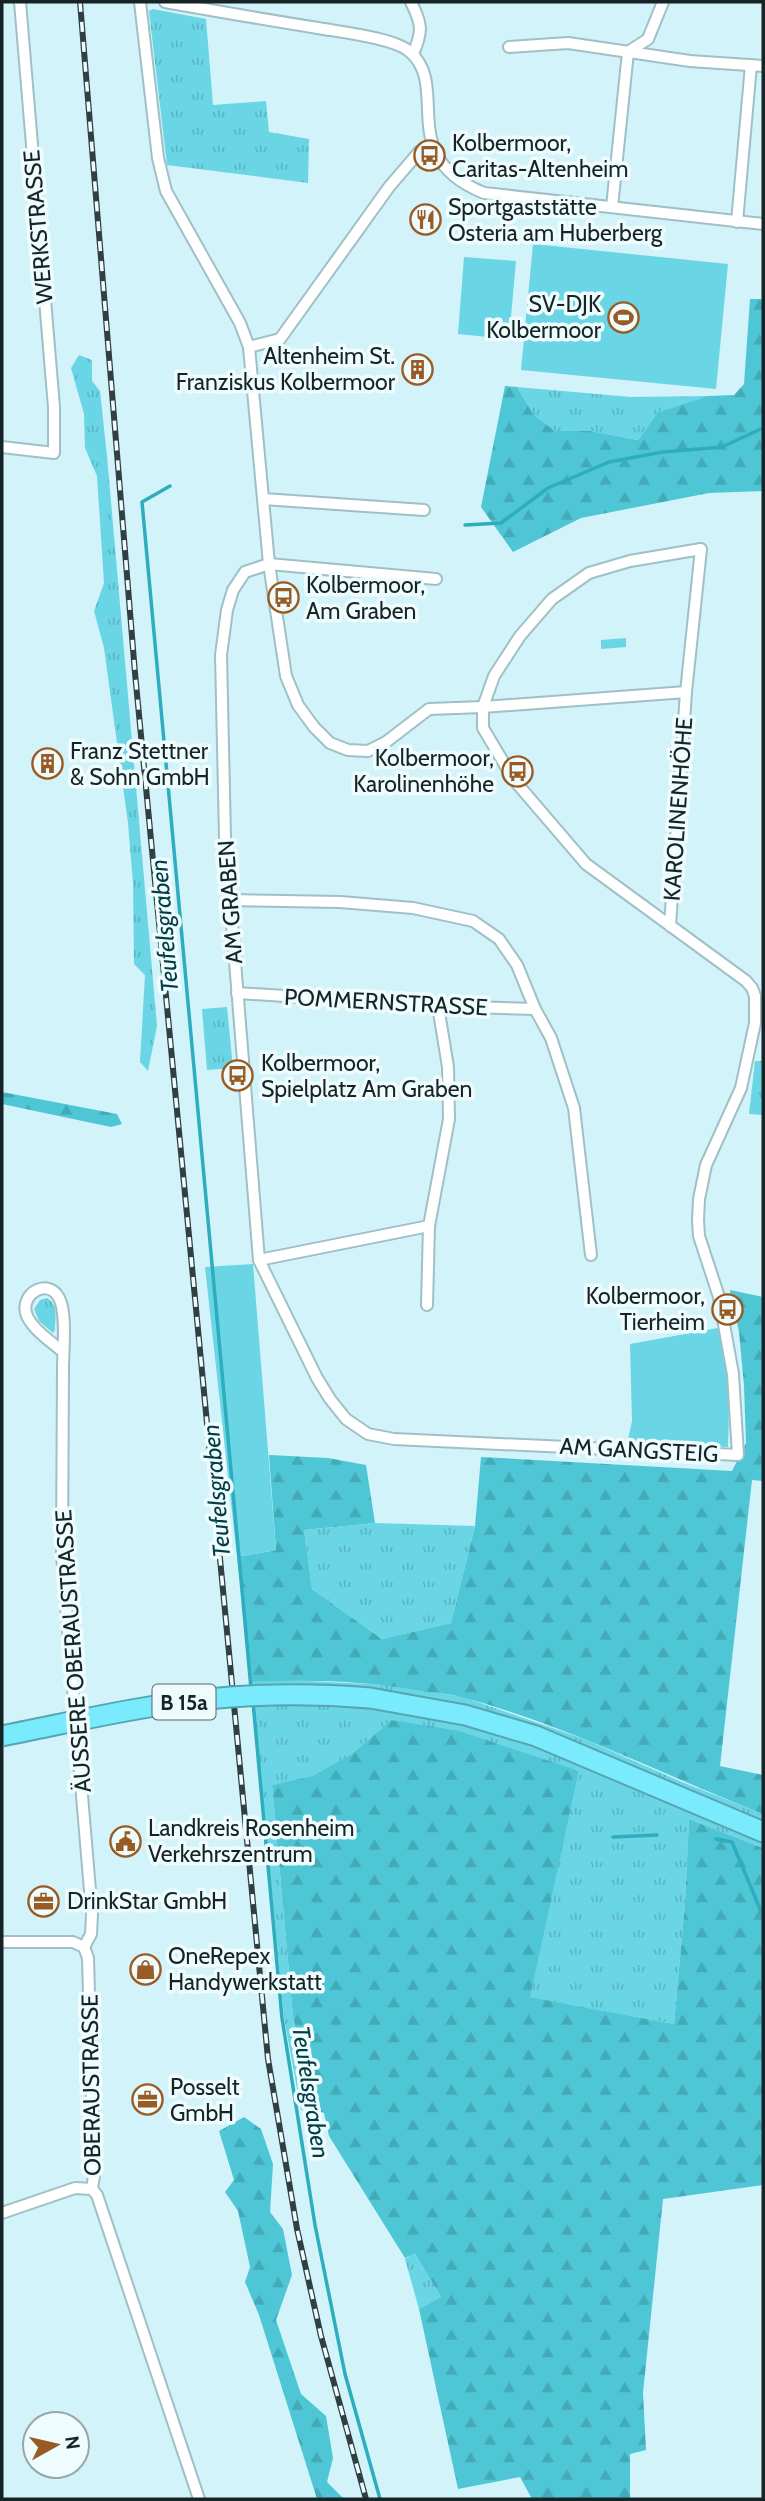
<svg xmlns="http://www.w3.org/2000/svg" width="765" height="2501" viewBox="0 0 765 2501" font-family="Cabin,sans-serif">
<defs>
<pattern id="grass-tufts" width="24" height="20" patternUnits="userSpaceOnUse" patternTransform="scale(1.75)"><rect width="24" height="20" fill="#6ad5e5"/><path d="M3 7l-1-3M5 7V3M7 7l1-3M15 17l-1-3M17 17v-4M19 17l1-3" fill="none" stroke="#5bb7c4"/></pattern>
<pattern id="forest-firs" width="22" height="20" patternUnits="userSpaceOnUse" patternTransform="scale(1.75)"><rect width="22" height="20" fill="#4ec6d6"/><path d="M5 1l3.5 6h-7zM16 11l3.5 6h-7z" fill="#43aab8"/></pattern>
</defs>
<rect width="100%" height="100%" fill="#d1f3f9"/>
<g fill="url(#grass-tufts)">
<path d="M153,9L206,19L213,105L266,101L269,132L309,139L308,183L167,165L149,11Z"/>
<path d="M79,355L92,360V381L100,391L107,456L157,1026L148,1071L140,1062L145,975L134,964L133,883L128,823L104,648L94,611L104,583L97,476L85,448L84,414L71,368Z"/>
<path d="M517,387L631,397L708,396L658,412L638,440L591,431H555L533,414Z"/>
<path d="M626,638V647L601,649V640Z"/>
<path d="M227,1007L233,1068L207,1070L202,1009Z"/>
<path d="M755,1061H763V1115L749,1114Z"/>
<path d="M47,1298C59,1305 55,1318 55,1330L53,1333L39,1321L34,1309L40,1300Z"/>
<path d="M375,1523L475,1526L451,1623L382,1639L312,1589L304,1530Z"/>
<path d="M286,1680L389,1685L463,1697L584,1739L682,1782L763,1814V1848L689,1819L685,1903L674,2024L529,1997L579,1771L391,1720L353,1753L313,1777L272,1785L293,2016L312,2109L301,2110L284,2018L252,1682Z"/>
<path d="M415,2252L441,2297L419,2309L405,2259Z"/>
</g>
<g fill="url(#forest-firs)">
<path d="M750,299H763V491L709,493L581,518L513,552L481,507L505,386L517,387L533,414L555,431H591L638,440L658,412L708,396L734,395L744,384Z"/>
<path d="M2,1092L117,1114L122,1124L111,1127L2,1104Z"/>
<path d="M730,1290L763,1297V1481L752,1480L720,1766L763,1775V1814C664,1775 567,1726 465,1698C451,1694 436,1693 422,1691C366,1681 309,1679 252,1682L237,1557L276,1550L269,1455L328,1458L366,1465L375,1523L304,1530L312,1589L382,1639L451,1623L475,1526L481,1457L732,1471L746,1443L744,1386L739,1332Z"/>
<path d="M391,1720L459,1731L579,1771L530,1997L674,2024L685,1903L689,1819L763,1848V2185L663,2199L643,2393L646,2450L630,2454V2499H532L520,2477L458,2489L419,2309L441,2297L415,2253L405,2258L329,2136L324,2113L312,2109L293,2016L272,1785L313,1776L353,1753Z"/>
<path d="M244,2117L261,2129L273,2164L270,2212L283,2229L292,2275L276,2320L301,2394L326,2416L333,2458L327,2482L344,2499H317L259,2315L245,2282L250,2267L238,2211L225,2192L234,2180L219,2131Z"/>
</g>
<g fill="#6ad5e5">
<path d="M533,244L728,264L716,389L521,370Z"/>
<path d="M464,257L516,261L509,339L458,334Z"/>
<path d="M253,1264L276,1550L237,1557L205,1267Z"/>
<path d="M718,1328C729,1370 730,1404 728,1447L627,1444L632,1421L630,1344Z"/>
</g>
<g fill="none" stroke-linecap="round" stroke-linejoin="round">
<g stroke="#2eadbe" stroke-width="3.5">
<path d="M170,486L142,502L251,1688"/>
<path d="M465,525L501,523L548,488L609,462L663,452L722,447L763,428"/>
<path d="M253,1702L282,2018L315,2225L345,2374L380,2499"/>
<path d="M613,1837L657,1835"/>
<path d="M716,1839L732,1842L763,1916"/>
</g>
<defs>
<g id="street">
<path d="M140,2L158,158L166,191L240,323L249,347L269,564L286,676L298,705L314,727L330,743L348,750L368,751L386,742L429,709L483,707L686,692"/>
<path d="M165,2C216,11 267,20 318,28C340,32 395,38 410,52C451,87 394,157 484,193L763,224"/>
<path d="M411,2C422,24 423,31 413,54"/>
<path d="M509,47L568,43L690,61L763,66"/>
<path d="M612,207L628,52L648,39L663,2"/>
<path d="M737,222L751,65"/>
<path d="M249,347L280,339L389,187L419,152L433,146"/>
<path d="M2,447L54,453V407L20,2"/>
<path d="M263,499L424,510"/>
<path d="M436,579L269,564L245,572L233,590L227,610L221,655L225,837L259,1260L317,1378L330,1399L346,1419L368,1434L394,1439L738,1455L733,1374L719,1297L699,1236L698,1220L699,1199L706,1165L741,1088L755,1023V996L752,988L746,981L586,864L514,780L483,728V707L494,676L520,636L552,599L589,573L630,561L701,549L686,692L670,926"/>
<path d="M229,900L340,902L413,908L473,921L499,939L517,965L535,1009L551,1038L574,1108L591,1255"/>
<path d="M237,993L438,1006L535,1009"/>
<path d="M259,1260L429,1226L449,1119L448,1067L438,1006"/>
<path d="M427,1305L429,1226"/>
<path d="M63,1352C52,1342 30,1328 26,1313C21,1292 49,1278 59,1298C67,1312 63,1351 63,1368L62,1553L65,1594L92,1914L91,1934L84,1947"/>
<path d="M2,1942H73L84,1947L88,1958L94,2176L92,2189L97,2195L199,2499"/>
<path d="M2,2213L75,2188L92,2189"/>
</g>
<path id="highway" d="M370,1698L465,1715L536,1736L763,1832"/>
</defs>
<use href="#street" stroke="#9fc0c5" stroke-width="14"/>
<use href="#highway" stroke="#57a5b1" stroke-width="23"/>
<use href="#street" stroke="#fff" stroke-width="10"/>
<use href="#highway" stroke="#79ebfc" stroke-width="19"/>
<defs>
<path id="rail" d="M80,2L135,673L268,2059L297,2229L321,2336L366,2499"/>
</defs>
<use href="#rail" stroke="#304042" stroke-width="6"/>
<use href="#rail" stroke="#effcfe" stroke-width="3.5" stroke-dasharray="10" stroke-linecap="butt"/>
<defs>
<path id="highway-bridge" d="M2,1736C53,1726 104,1714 155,1706C227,1694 298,1692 370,1698"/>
</defs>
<use href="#highway-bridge" stroke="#57a5b1" stroke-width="23" stroke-linecap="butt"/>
<use href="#highway-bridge" stroke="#79ebfc" stroke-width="19"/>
</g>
<defs>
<symbol id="bus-ring" viewBox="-11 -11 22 22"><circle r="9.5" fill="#effcfe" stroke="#9a5a23" stroke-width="1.5"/><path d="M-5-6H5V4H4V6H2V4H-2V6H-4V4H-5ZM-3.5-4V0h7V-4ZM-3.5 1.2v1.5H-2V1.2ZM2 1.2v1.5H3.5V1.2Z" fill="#9a5a23"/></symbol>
<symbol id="restaurant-ring" viewBox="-11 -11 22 22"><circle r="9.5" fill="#effcfe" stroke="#9a5a23" stroke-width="1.5"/><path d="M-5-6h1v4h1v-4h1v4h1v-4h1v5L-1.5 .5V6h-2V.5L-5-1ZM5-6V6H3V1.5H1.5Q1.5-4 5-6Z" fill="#9a5a23"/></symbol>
<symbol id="stadium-ring" viewBox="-11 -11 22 22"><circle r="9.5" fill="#effcfe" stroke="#9a5a23" stroke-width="1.5"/><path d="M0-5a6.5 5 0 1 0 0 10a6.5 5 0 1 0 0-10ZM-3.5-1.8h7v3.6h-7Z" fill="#9a5a23"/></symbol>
<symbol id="building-ring" viewBox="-11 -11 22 22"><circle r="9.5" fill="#effcfe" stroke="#9a5a23" stroke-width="1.5"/><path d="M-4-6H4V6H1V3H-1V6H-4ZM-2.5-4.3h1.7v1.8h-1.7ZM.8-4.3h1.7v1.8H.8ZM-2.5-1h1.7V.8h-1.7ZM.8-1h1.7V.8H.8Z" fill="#9a5a23"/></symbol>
<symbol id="civic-ring" viewBox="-11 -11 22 22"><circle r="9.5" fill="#effcfe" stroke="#9a5a23" stroke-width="1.5"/><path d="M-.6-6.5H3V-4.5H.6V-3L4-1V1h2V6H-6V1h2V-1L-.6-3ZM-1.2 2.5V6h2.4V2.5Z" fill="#9a5a23"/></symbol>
<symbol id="office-ring" viewBox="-11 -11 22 22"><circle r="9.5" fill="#effcfe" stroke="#9a5a23" stroke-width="1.5"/><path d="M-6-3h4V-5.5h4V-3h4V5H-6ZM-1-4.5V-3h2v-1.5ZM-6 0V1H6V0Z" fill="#9a5a23"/></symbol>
<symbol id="shop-ring" viewBox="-11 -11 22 22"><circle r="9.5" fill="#effcfe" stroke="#9a5a23" stroke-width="1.5"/><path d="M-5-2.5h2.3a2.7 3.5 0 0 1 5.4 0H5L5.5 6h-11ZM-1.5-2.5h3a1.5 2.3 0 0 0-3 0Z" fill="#9a5a23"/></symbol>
</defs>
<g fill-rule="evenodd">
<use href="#bus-ring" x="412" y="138" width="35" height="35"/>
<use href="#restaurant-ring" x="408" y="202" width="35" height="35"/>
<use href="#stadium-ring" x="606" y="300" width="35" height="35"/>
<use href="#building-ring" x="400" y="352" width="35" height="35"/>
<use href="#bus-ring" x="266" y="580" width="35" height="35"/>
<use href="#building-ring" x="30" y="746" width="35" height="35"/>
<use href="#bus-ring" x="500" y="754" width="35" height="35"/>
<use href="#bus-ring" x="220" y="1058" width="35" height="35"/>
<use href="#bus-ring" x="710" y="1292" width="35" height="35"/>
<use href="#civic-ring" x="108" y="1824" width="35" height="35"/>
<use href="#office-ring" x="26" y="1884" width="35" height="35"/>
<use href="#shop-ring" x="128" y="1952" width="35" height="35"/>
<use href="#office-ring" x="130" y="2082" width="35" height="35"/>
</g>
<g text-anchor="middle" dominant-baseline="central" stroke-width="7" stroke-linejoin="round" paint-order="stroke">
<rect fill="#effcfe" stroke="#586567" stroke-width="2" x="152.5" y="1684.5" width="63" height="35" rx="5"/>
<g font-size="21" font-weight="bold" fill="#172426">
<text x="184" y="1702">B 15a</text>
</g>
<g font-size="23" fill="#172426" stroke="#effcfe" text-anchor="start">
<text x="452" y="143">Kolbermoor,<tspan x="452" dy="26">Caritas-Altenheim</tspan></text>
<text x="448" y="207">Sportgaststätte<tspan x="448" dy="26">Osteria am Huberberg</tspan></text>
<text x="601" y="304" text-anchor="end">SV-DJK<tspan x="601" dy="26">Kolbermoor</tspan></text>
<text x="395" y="356" text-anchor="end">Altenheim St.<tspan x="395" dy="26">Franziskus Kolbermoor</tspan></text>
<text x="306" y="585">Kolbermoor,<tspan x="306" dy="26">Am Graben</tspan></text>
<text x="70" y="751">Franz Stettner<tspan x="70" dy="26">&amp; Sohn GmbH</tspan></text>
<text x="494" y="758" text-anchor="end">Kolbermoor,<tspan x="494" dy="26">Karolinenhöhe</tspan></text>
<text x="261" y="1063">Kolbermoor,<tspan x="261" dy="26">Spielplatz Am Graben</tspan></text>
<text x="705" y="1296" text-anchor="end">Kolbermoor,<tspan x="705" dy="26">Tierheim</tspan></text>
<text x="148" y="1828">Landkreis Rosenheim<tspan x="148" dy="26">Verkehrszentrum</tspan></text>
<text x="67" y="1901">DrinkStar GmbH</text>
<text x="168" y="1956">OneRepex<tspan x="168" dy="26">Handywerkstatt</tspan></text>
<text x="170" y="2087">Posselt<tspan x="170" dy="26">GmbH</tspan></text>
</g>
<g font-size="23" fill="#172426" stroke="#effcfe">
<text transform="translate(38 227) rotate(-95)">WERKSTRASSE</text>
<text transform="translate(678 809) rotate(-86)">KAROLINENHÖHE</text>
<text transform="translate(230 902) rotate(-94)">AM GRABEN</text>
<text transform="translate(386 1002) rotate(3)">POMMERNSTRASSE</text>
<text transform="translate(639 1450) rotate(3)">AM GANGSTEIG</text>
<text transform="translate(73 1651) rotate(-94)">ÄUSSERE OBERAUSTRASSE</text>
<text transform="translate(91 2085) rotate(-91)">OBERAUSTRASSE</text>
</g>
<g font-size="24" font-style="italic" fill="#033d44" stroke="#effcfe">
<text transform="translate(164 926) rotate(-95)">Teufelsgraben</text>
<text transform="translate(216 1491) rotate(-95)">Teufelsgraben</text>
<text transform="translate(311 2092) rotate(81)">Teufelsgraben</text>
</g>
</g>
<rect width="765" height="2501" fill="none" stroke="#172426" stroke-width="7"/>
<g transform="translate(56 2445) rotate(82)"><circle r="33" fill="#effcfe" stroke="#99a6a8" stroke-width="2"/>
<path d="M0-5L12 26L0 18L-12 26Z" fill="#9a5a23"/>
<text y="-10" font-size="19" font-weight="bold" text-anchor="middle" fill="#172426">N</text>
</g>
</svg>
